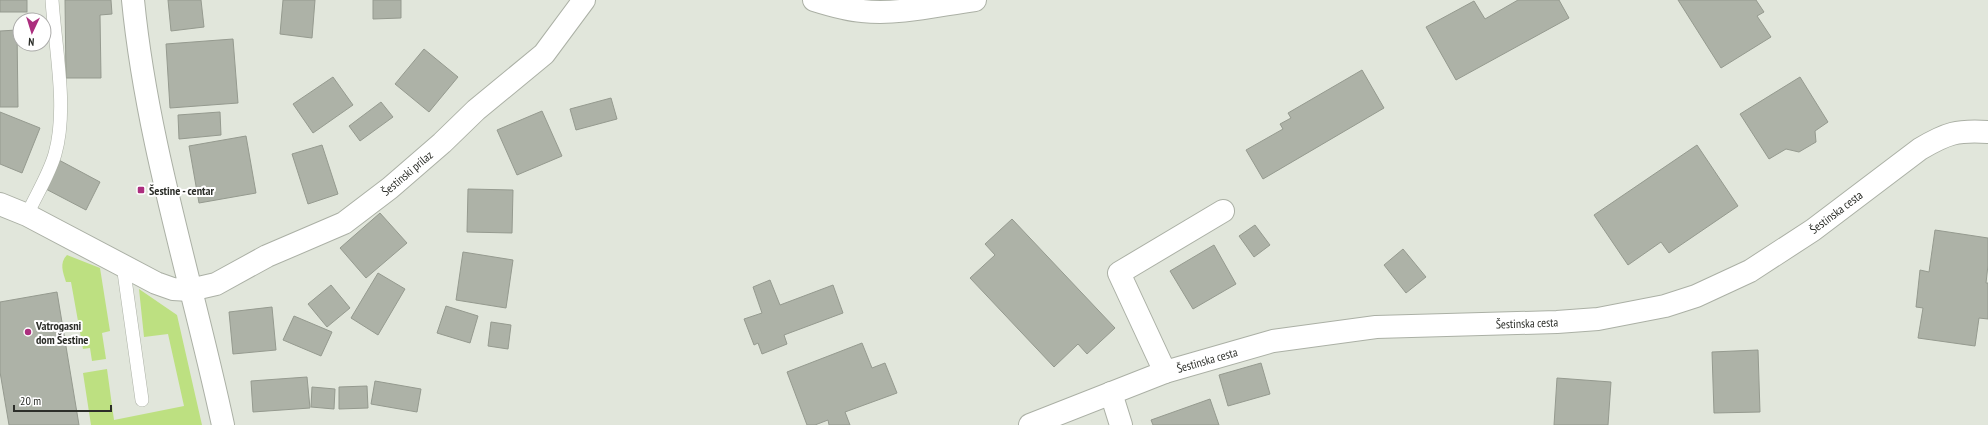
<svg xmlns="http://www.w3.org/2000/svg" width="1988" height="425" viewBox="0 0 1988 425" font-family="'PT Sans Narrow',sans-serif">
<rect width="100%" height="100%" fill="#e1e6db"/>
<g fill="#bde081">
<path d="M67,255L100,268L110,331L102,333L106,359L92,361L90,348L83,349L71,282H66C63,272 59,263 67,255Z"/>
<path d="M139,289L177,315L202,425H91L83,373L107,369L114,420L184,406L168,334L144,337Z"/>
</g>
<g fill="#adb2a7" stroke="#959a8f">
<rect x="0" y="0" width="27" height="12"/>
<path d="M65,0H111L112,14L100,15L101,78H66Z"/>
<path d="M168,0H201L204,27L171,31Z"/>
<path d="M283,0H315L312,38L280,34Z"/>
<path d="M373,0H401V18L373,19Z"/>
<path d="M1518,0H1559L1569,18L1456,80L1426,27L1474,1L1485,19Z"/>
<path d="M1678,0H1756L1764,12L1757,16L1771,37L1721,68Z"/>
<path d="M17,30L18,107H0V31Z"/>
<path d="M233,39L238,103L170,108L166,44Z"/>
<path d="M424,49L458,77L429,112L395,84Z"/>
<path d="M1362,70L1384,108L1263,179L1246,150L1283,129L1280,124L1291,118L1288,113Z"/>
<path d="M333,77L353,105L313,133L293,104Z"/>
<path d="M1800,77L1828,122L1815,131L1816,142L1799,152L1786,149L1769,159L1740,114Z"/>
<path d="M611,98L617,119L576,130L570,109Z"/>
<path d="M381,102L393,117L360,141L349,126Z"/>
<path d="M542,111L562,156L517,175L497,130Z"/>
<path d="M0,112L40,128L22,173L0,164Z"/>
<path d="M220,112L221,135L179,139L178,115Z"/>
<path d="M246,136L256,193L199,203L189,146Z"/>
<path d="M322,145L338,194L308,204L292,154Z"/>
<path d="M1697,145L1738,206L1669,253L1661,242L1628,265L1594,215Z"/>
<path d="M57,159L100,182L86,210L42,187Z"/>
<path d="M468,189L513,190L512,233L467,232Z"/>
<path d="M380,213L407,243L366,278L340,248Z"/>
<path d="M1012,219L1115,328L1087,354L1078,344L1054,367L970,278L995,255L985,244Z"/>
<path d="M1255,225L1270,245L1254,257L1239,236Z"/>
<path d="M1935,230L1988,238V265L1986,283H1988V319L1979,318L1975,346L1918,338L1923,308L1916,307L1920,270L1929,272Z"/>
<path d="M1214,245L1236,284L1193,309L1170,271Z"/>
<path d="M1403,249L1426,277L1406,293L1384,265Z"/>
<path d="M463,252L513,260L506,308L456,300Z"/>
<path d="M378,273L405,289L378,335L351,318Z"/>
<path d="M770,280L780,305L833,285L843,313L784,335L787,344L762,354L758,343L754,345L744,319L762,313L753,287Z"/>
<path d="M331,285L350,308L327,327L308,304Z"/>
<path d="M57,292L79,425H9L0,372V302Z"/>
<path d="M446,306L478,316L470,343L437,333Z"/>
<path d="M272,307L276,350L233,354L229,312Z"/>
<path d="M294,316L332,332L321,356L283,340Z"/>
<path d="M491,322L511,325L508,349L488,346Z"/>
<path d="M862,343L872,368L885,363L897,393L845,412L850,425H829L828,420L815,425H807L787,372Z"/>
<path d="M1758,350L1760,412L1714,413L1712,352Z"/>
<path d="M1261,363L1270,394L1228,406L1219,375Z"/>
<path d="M307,377L310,408L253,412L251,381Z"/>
<path d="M1557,378L1611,382L1608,425H1554Z"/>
<path d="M375,381L421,389L417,412L371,404Z"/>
<path d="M367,386L368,408L339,409V387Z"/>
<path d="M312,387L335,389L334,409L311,407Z"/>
<path d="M1210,399L1219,425H1153L1151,420Z"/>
</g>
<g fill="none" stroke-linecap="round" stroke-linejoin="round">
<defs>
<g id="lane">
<path d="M27,215C36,195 49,175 55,154C68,109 55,47 52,0"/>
<path d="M123,265L142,400"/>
</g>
<g id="street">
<path d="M814,0C830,5 846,10 862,11C900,15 938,5 975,0"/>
<path d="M0,204L27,215L156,283L173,289L190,290L216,284L267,256L344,223L390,188L442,143L476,110L544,54L584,0"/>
<path d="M1165,372L1119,273L1223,211"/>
<path d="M1111,393L1121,425"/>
</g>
<g id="secondary">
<path d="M133,0C147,144 193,284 223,425"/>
<path d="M1030,425L1165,372L1273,341L1376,327L1557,322L1598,319L1665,306L1696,296L1750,271L1813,230L1920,149C1947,133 1957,130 1988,132"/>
</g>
</defs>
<use href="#lane" stroke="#abb0a5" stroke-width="14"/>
<use href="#street" stroke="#abb0a5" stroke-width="24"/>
<use href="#secondary" stroke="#abb0a5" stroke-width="24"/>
<use href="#lane" stroke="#fff" stroke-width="13"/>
<use href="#street" stroke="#fff" stroke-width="22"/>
<use href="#secondary" stroke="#fff" stroke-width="22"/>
</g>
<g fill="#ac2e7e" stroke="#fff" stroke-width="1.5">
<rect x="137" y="186" width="8" height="8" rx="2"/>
<circle cx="28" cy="332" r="4"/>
</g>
<g text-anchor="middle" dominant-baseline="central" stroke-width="4" stroke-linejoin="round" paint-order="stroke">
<g font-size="12" fill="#2c2e29" stroke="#fff">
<text transform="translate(407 173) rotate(-40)">Šestinski prilaz</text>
<text transform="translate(1836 212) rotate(-37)">Šestinska cesta</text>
<text transform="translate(1527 323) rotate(-2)">Šestinska cesta</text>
<text transform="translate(1207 360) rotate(-16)">Šestinska cesta</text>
</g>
<g font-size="12" font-weight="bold" fill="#2c2e29" stroke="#fff" text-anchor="start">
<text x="149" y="190">Šestine - centar</text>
<text x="36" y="325">Vatrogasni<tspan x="36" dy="14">dom Šestine</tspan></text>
</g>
</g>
<g transform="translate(32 32) rotate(184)"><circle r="19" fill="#ffffff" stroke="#ababa9"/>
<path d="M0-3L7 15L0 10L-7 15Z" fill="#ac2e7e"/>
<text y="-6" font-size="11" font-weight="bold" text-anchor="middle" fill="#2c2e29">N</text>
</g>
<path d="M14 405v6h97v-6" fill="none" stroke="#2c2e29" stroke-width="2"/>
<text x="20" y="405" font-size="12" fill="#2c2e29" stroke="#ffffff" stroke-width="3" paint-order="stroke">20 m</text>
</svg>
